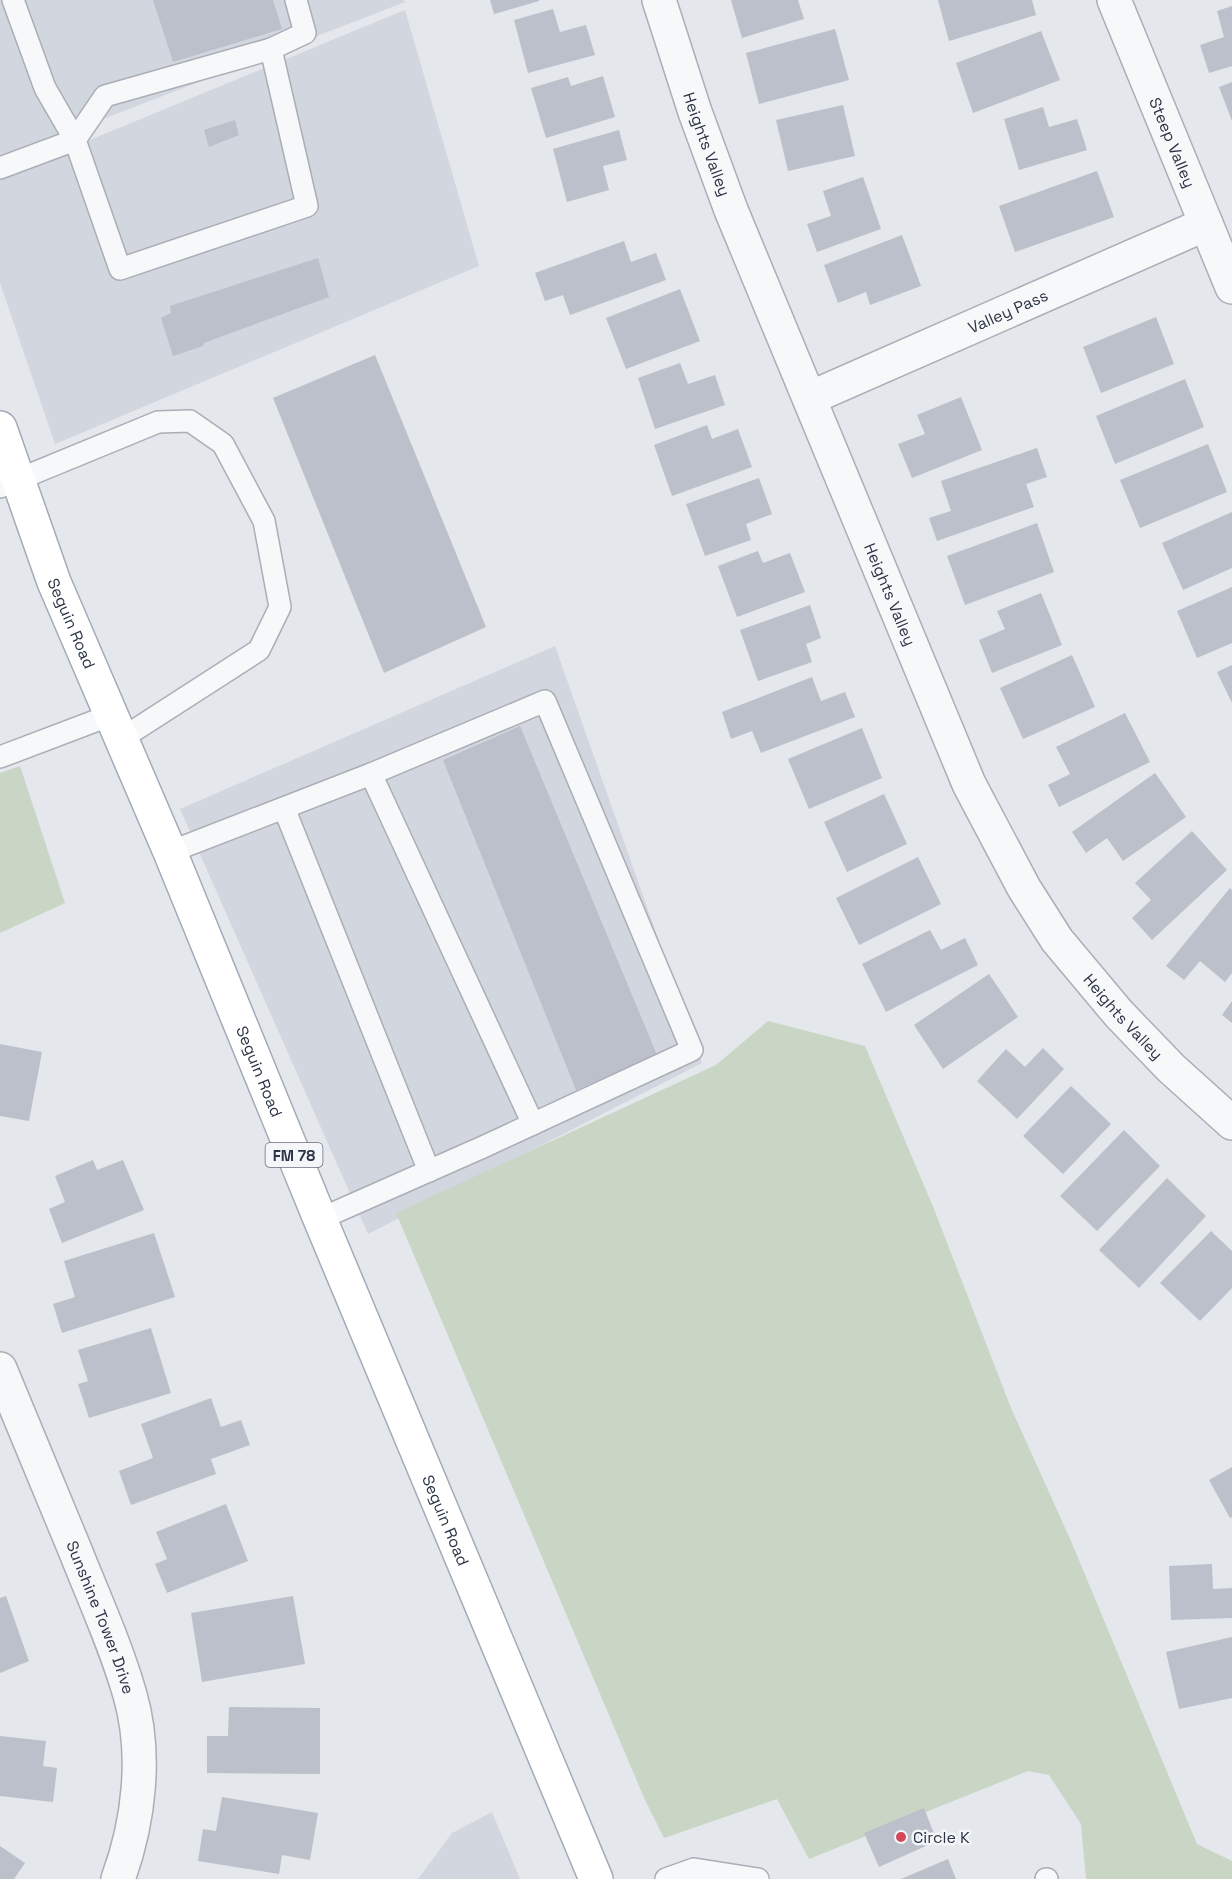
<svg xmlns="http://www.w3.org/2000/svg" width="1232" height="1879" viewBox="0 0 1232 1879" font-family="'Space Grotesk',sans-serif">
<rect width="100%" height="100%" fill="#e4e7ec"/>
<g fill="#d2d6de">
<path d="M0,0H404L405,2L0,159Z"/>
<path d="M405,10L479,266L55,444L0,283V177Z"/>
<path d="M555,646L702,1063L368,1234L180,809Z"/>
<path d="M492,1812L520,1879H418L452,1833Z"/>
</g>
<g fill="#c9d6c5">
<path d="M20,766L65,903L0,933V773Z"/>
<path d="M768,1021L865,1046L934,1209L1011,1408L1071,1541L1197,1844L1232,1861V1879H1086L1081,1824L1049,1775L1028,1771L809,1859L777,1799L664,1838L645,1800L396,1213L716,1065Z"/>
</g>
<g fill="#bbc0ca">
<path d="M153,0H273L282,29L173,62Z"/>
<path d="M490,0H539V1L494,14Z"/>
<path d="M731,0H798L804,19L742,38Z"/>
<path d="M938,0H1032L1036,15L949,41Z"/>
<path d="M1232,6V66L1209,73L1200,45L1224,37L1217,11Z"/>
<path d="M553,9L560,32L586,25L595,55L528,73L514,20Z"/>
<path d="M835,29L849,80L759,104L746,53Z"/>
<path d="M1041,31L1060,80L973,113L956,63Z"/>
<path d="M603,76L615,117L546,138L531,88L568,77L571,86Z"/>
<path d="M1232,82V121L1219,87Z"/>
<path d="M843,105L855,156L788,171L776,120Z"/>
<path d="M1043,107L1049,127L1077,119L1087,150L1019,170L1004,119Z"/>
<path d="M235,120L239,135L209,147L204,130Z"/>
<path d="M619,130L627,160L603,166L609,190L567,202L553,149Z"/>
<path d="M1097,171L1114,217L1015,252L999,206Z"/>
<path d="M863,177L881,229L817,252L807,224L831,216L823,191Z"/>
<path d="M902,235L921,286L870,305L866,292L838,303L824,265Z"/>
<path d="M624,241L631,262L656,253L666,280L570,315L563,295L545,301L535,273Z"/>
<path d="M318,258L329,297L204,343L203,346L173,356L161,318L171,313L170,306Z"/>
<path d="M680,289L700,341L626,369L606,318Z"/>
<path d="M1156,317L1174,364L1101,393L1083,347Z"/>
<path d="M375,355L486,627L384,673L273,398Z"/>
<path d="M680,363L688,384L715,375L725,405L655,429L638,378Z"/>
<path d="M1185,379L1204,427L1115,464L1096,416Z"/>
<path d="M961,397L982,450L912,478L898,444L925,434L917,415Z"/>
<path d="M707,425L712,439L738,429L752,467L672,496L654,445Z"/>
<path d="M1208,444L1227,492L1140,528L1120,480Z"/>
<path d="M1037,448L1047,477L1026,484L1034,507L937,541L929,518L951,511L941,481Z"/>
<path d="M759,478L772,514L746,524L751,540L705,556L686,504Z"/>
<path d="M1232,512V568L1183,590L1162,543Z"/>
<path d="M1037,523L1054,572L965,605L947,556Z"/>
<path d="M758,551L763,563L790,553L805,592L737,617L718,566Z"/>
<path d="M1232,587V643L1197,658L1177,611Z"/>
<path d="M1041,593L1062,645L992,673L979,640L1005,629L997,611Z"/>
<path d="M810,605L821,638L806,644L812,662L758,681L740,630Z"/>
<path d="M1072,655L1095,707L1023,739L1000,688Z"/>
<path d="M1232,665V703L1217,672Z"/>
<path d="M812,677L821,701L845,692L855,717L761,753L752,731L731,739L722,712Z"/>
<path d="M1125,713L1150,762L1059,807L1048,785L1070,774L1056,747Z"/>
<path d="M520,726L657,1055L576,1090L443,760Z"/>
<path d="M862,728L882,778L809,809L788,759Z"/>
<path d="M1155,773L1186,817L1123,861L1107,838L1086,853L1072,832Z"/>
<path d="M884,794L907,844L847,872L824,822Z"/>
<path d="M1192,831L1227,870L1152,940L1132,918L1151,900L1135,883Z"/>
<path d="M918,857L941,904L859,945L836,898Z"/>
<path d="M1230,888L1232,890V973L1225,982L1200,961L1184,980L1166,966Z"/>
<path d="M930,930L941,950L965,938L978,965L886,1012L862,964Z"/>
<path d="M989,974L1018,1017L943,1069L914,1025Z"/>
<path d="M1232,1001V1023L1222,1015Z"/>
<path d="M0,1044L42,1052L29,1121L0,1116Z"/>
<path d="M1043,1048L1064,1069L1017,1119L977,1081L1006,1049L1025,1067Z"/>
<path d="M1071,1086L1111,1124L1063,1174L1023,1136Z"/>
<path d="M1124,1130L1160,1166L1097,1231L1060,1196Z"/>
<path d="M93,1160L97,1170L123,1160L144,1210L62,1243L49,1209L65,1202L55,1176Z"/>
<path d="M1167,1178L1206,1216L1139,1288L1099,1250Z"/>
<path d="M1211,1231L1232,1251V1288L1200,1321L1160,1283Z"/>
<path d="M154,1233L175,1297L62,1333L53,1304L75,1297L64,1261Z"/>
<path d="M151,1328L171,1393L89,1418L78,1384L88,1381L78,1350Z"/>
<path d="M211,1398L221,1427L241,1420L250,1445L211,1459L216,1474L131,1505L119,1471L153,1458L141,1424Z"/>
<path d="M1232,1467V1517L1230,1518L1209,1480Z"/>
<path d="M226,1504L248,1561L167,1593L155,1564L167,1559L156,1532Z"/>
<path d="M1212,1564L1213,1589L1232,1588V1618L1171,1620L1169,1566Z"/>
<path d="M6,1596L29,1661L0,1673V1598Z"/>
<path d="M293,1596L305,1664L202,1682L191,1613Z"/>
<path d="M1232,1637V1698L1179,1709L1166,1652Z"/>
<path d="M229,1707L320,1708V1774L207,1773V1736H228Z"/>
<path d="M0,1736L46,1741L43,1766L57,1768L53,1802L0,1796Z"/>
<path d="M222,1797L318,1813L310,1860L282,1855L279,1874L198,1861L203,1829L216,1831Z"/>
<path d="M924,1808L937,1841L879,1867L864,1833Z"/>
<path d="M0,1846L25,1863L14,1879H0Z"/>
<path d="M948,1859L956,1879H901Z"/>
</g>
<g fill="none" stroke-linecap="round" stroke-linejoin="round">
<defs>
<g id="service">
<path d="M271,49L305,33L296,0"/>
<path d="M0,168L75,140L105,96L271,49L307,206L120,269L75,140L45,88L13,0"/>
<path d="M0,487L158,422L190,421L223,444L264,521L280,607L259,650L121,739"/>
<path d="M0,757L111,715"/>
<path d="M371,774L533,1124"/>
<path d="M284,808L429,1171"/>
<path d="M170,852L371,774L545,701L692,1050L483,1147L320,1219"/>
<path d="M666,1879L694,1869L758,1879"/>
<path d="M1046,1879H1047"/>
</g>
<g id="minor">
<path id="s1" d="M659,0L695,112L731,210L969,784L1024,888L1057,940L1119,1014L1171,1068L1232,1123"/>
<path id="s2" d="M1114,0L1232,287"/>
<path id="s3" d="M810,398L1206,224"/>
<path id="s4" d="M0,1369C25,1429 50,1490 75,1550C94,1598 116,1646 130,1695C147,1754 139,1822 118,1879"/>
</g>
<g id="primary">
<path id="s5" d="M0,428L54,582L170,852L320,1219L596,1879"/>
</g>
</defs>
<use href="#service" stroke="#a9aeb7" stroke-width="24"/>
<use href="#minor" stroke="#a9aeb7" stroke-width="36"/>
<use href="#primary" stroke="#a3abb8" stroke-width="36"/>
<use href="#service" stroke="#f7f8fa" stroke-width="21"/>
<use href="#minor" stroke="#f7f8fa" stroke-width="33"/>
<use href="#primary" stroke="#fff" stroke-width="33"/>
</g>
<circle fill="#d1495b" stroke="#f4f6f9" stroke-width="2" cx="901" cy="1837" r="6"/>
<g text-anchor="middle" dominant-baseline="central" stroke-width="5" stroke-linejoin="round" paint-order="stroke">
<rect fill="#f4f6f9" stroke="#676e7b" stroke-width="1.5" x="265.5" y="1143" width="57" height="24" rx="4.5"/>
<g font-size="15" font-weight="bold" fill="#2b3445">
<text x="294" y="1155">FM 78</text>
</g>
<g font-size="16" fill="#2b3445" stroke="#f4f6f9">
<text stroke="none"><textPath href="#s2" startOffset="154">Steep Valley</textPath></text>
<text stroke="none"><textPath href="#s1" startOffset="152">Heights Valley</textPath></text>
<text stroke="none"><textPath href="#s3" startOffset="216">Valley Pass</textPath></text>
<text stroke="none"><textPath href="#s1" startOffset="638">Heights Valley</textPath></text>
<text stroke="none"><textPath href="#s5" startOffset="208">Seguin Road</textPath></text>
<text stroke="none"><textPath href="#s1" startOffset="1124">Heights Valley</textPath></text>
<text stroke="none"><textPath href="#s5" startOffset="694">Seguin Road</textPath></text>
<text stroke="none"><textPath href="#s5" startOffset="1180">Seguin Road</textPath></text>
<text stroke="none"><textPath href="#s4" startOffset="268">Sunshine Tower Drive</textPath></text>
</g>
<g font-size="16" fill="#2b3445" stroke="#f4f6f9" text-anchor="start">
<text x="913" y="1837">Circle K</text>
</g>
</g>
</svg>
